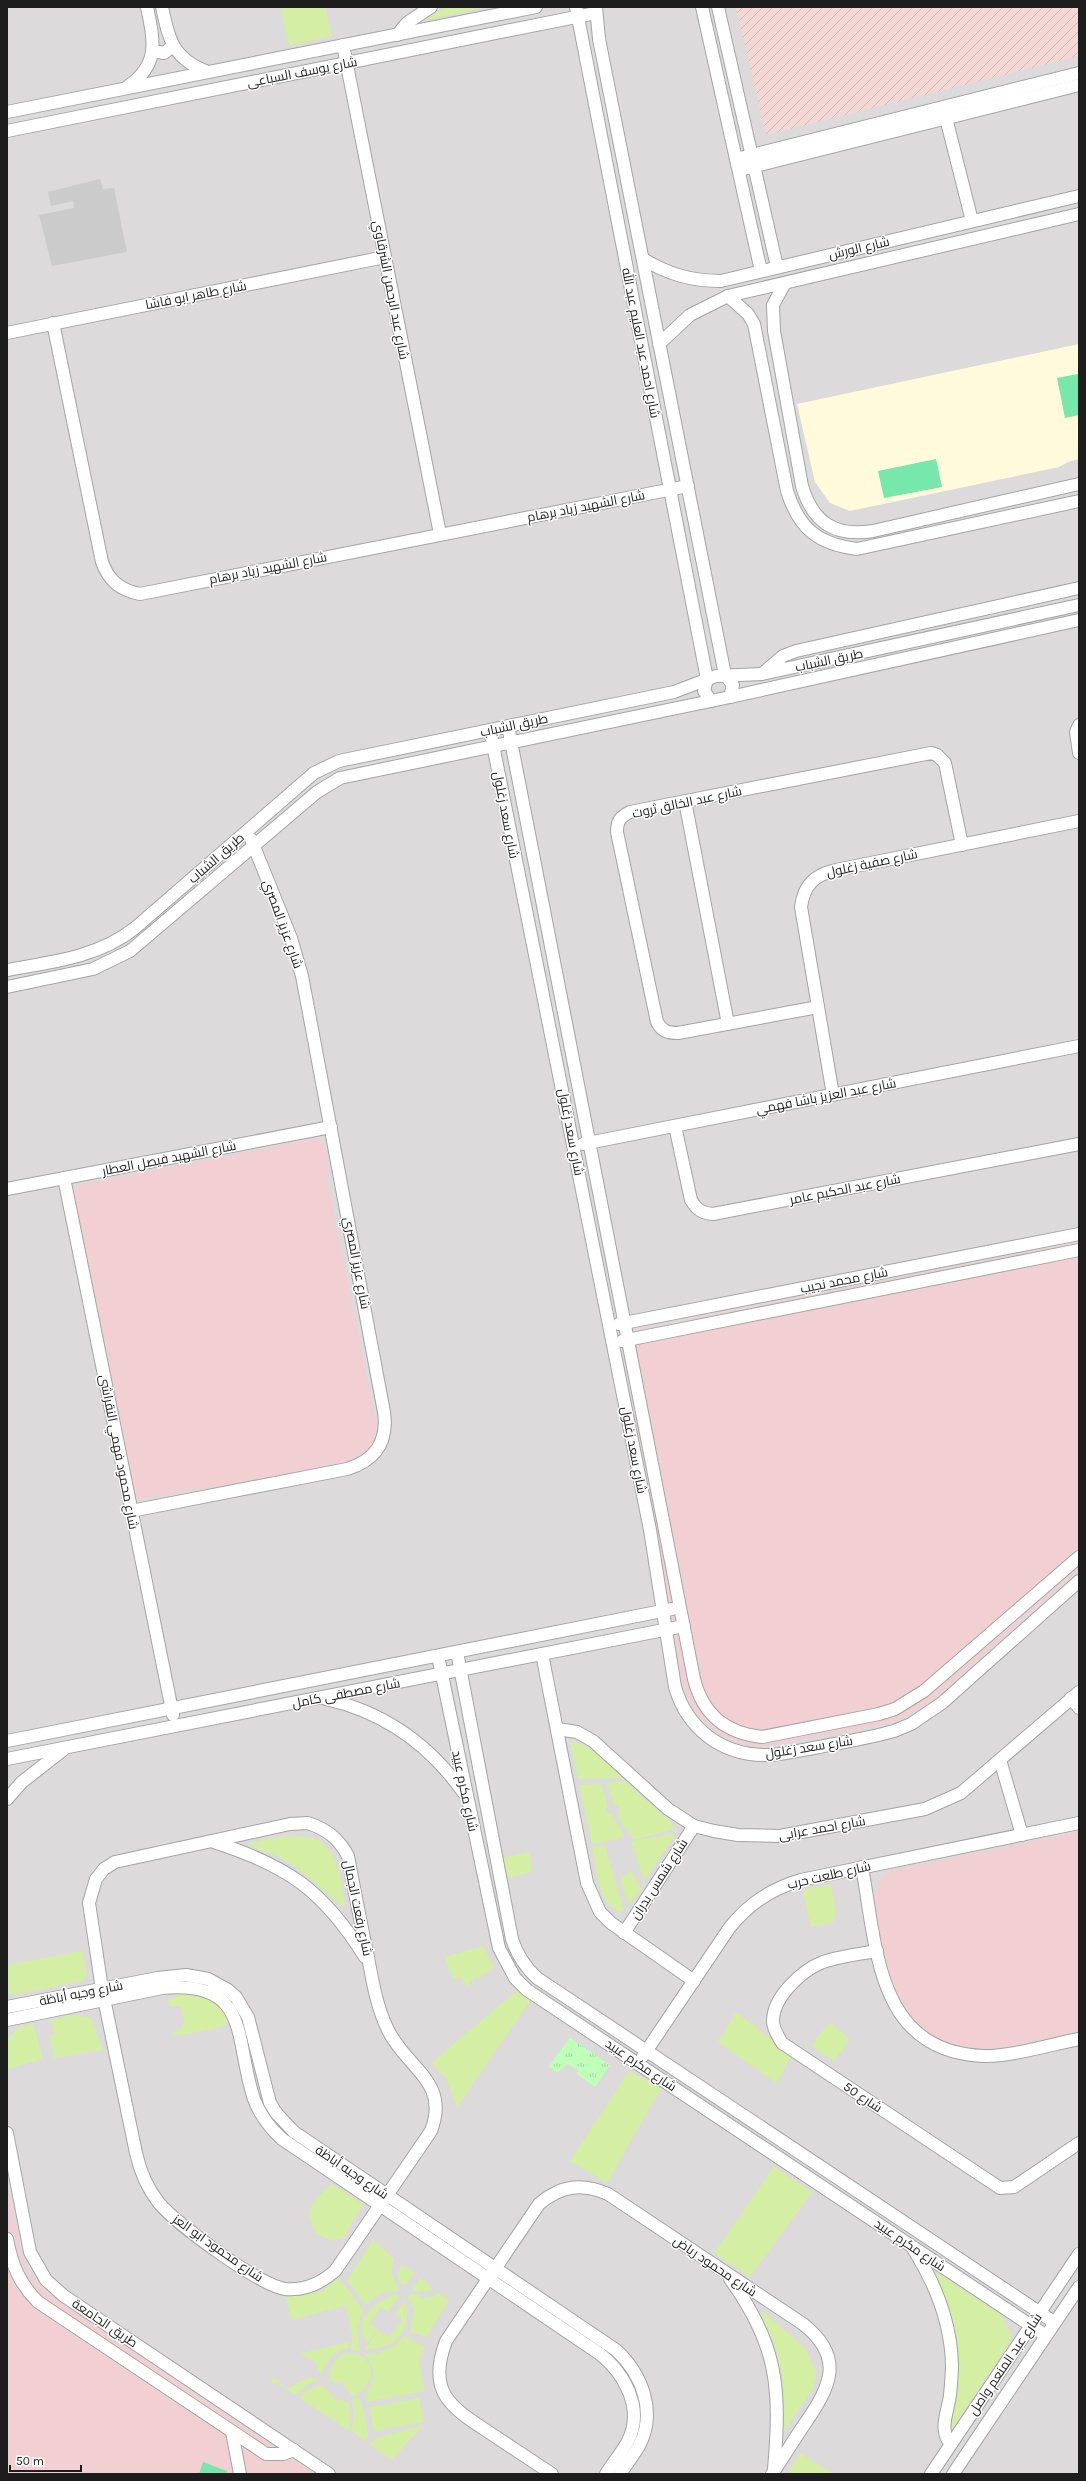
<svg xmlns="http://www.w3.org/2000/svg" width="1086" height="2481" viewBox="0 0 1086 2481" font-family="Karla,Cairo,sans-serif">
<defs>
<pattern id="military-furrows" width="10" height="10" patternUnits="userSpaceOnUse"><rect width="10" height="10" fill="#f3d7d4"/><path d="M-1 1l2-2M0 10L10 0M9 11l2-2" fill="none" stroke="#d0b8b6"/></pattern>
<pattern id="park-tufts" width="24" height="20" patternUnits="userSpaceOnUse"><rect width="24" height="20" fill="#bfffba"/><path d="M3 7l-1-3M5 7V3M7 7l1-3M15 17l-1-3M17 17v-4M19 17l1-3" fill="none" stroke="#a4da9f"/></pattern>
</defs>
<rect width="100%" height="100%" fill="#f0e9e2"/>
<rect fill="#dcdada" x="7" y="7" width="1072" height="2467"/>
<g fill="#f2cfd3">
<path d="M319,1138L325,1146L330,1175L326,1176L377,1429L372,1444L362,1456L348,1464L142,1499L137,1497L133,1493L73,1194L75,1189L83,1184Z"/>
<path d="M1079,1242V1569L930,1702L903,1718L885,1724L766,1746L740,1744L716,1732L697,1714L683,1684L620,1333Z"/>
<path d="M1079,1832V2032L1006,2047L969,2050L953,2047L921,2030L905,2013L894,1995L882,1954L873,1897L882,1878L890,1871Z"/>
<path d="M7,2184L22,2258L29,2275L41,2289L314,2474H7Z"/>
</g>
<path fill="#fffadc" d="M1079,344V459L1068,462L1059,467L850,511L830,503L815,482L797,404Z"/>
<path fill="#cbcbcb" d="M100,179L103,189L114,188L127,252L52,266L39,215L74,208L73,201L51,206L48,192Z"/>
<path fill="url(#military-furrows)" d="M736,7H1079V56L766,135Z"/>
<g fill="#d4efa3">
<path d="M280,7H325L332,36L289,46Z"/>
<path d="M445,7H483L425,21Z"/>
<path d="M570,1742C593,1744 607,1762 622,1778L578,1779Z"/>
<path d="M625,1781L672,1823L674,1829L634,1840L618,1819L619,1807L613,1803L607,1783Z"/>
<path d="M601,1784L608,1806L606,1811L612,1815L623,1834L620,1839L592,1844L579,1785Z"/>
<path d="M674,1834L675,1836L644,1881L631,1841Z"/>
<path d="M296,1836C302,1837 313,1837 318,1840C340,1854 341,1882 345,1905L341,1906L296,1867L279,1857L246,1844L272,1838Z"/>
<path d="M605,1846L624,1910L621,1913C597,1901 596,1871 592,1847Z"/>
<path d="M529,1852L532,1872L507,1878L502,1858Z"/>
<path d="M632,1871L642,1890L628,1904L621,1881L623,1875Z"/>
<path d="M831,1884L836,1912L833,1923L811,1927L802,1890Z"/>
<path d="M483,1946L494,1967L478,1979L477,1977L469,1983L471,1986L468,1988L461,1977L453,1979L445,1957Z"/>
<path d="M82,1951L87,1974L83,1981L13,1995L7,1991V1965Z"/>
<path d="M176,1989L214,1998L229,2017L225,2019L226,2026L184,2035H172V2033L181,2028L184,2023L181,2007L170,2006L168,2000L176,1998Z"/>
<path d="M519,1989L531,2000L457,2107L446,2078L431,2063Z"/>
<path d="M736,2012L792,2055L776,2083L718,2042Z"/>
<path d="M74,2015L91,2018L103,2050L54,2058L49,2036L54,2034L51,2020Z"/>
<path d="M829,2022L850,2039L834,2061L811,2046Z"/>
<path d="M33,2023L43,2059L7,2069L8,2039L19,2027Z"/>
<path d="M629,2071L661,2088L607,2183L570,2161Z"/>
<path d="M774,2167L812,2192L750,2277L714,2253Z"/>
<path d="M332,2184L363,2204L343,2239L331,2240L316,2234C314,2229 309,2221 309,2216C309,2204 323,2191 332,2184Z"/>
<path d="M373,2240L394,2259L391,2271L398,2289L396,2291L381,2293L365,2305L347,2280Z"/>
<path d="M403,2265L414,2274L407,2284L402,2285C397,2278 396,2271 403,2265Z"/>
<path d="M927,2266L1000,2314L1012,2335L1007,2346L950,2432L955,2353Z"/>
<path d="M339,2278L363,2310L357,2331L360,2351L351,2350L352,2334L345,2306L291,2320L286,2296L321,2291Z"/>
<path d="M420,2278L433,2288L428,2291L415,2292L412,2288Z"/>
<path d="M439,2293L449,2301L426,2337L410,2332L414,2310L408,2297L410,2294L419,2295L420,2298L432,2297Z"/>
<path d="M396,2294L399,2297L388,2312L381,2307L370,2324L378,2330L367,2343C350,2322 378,2298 396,2294Z"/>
<path d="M406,2300C411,2332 398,2349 365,2349L378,2331L389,2337L401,2321V2317L395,2314Z"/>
<path d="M763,2312L804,2347L817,2373L813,2388L783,2433C787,2392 781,2349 760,2313Z"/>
<path d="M404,2336L424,2347L419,2363L424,2391L367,2402L366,2394C377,2380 376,2368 364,2354C382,2355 392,2349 404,2336Z"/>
<path d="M348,2342L349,2348C333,2351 329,2359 322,2373H319L315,2361L303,2356L302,2353Z"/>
<path d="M348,2353C353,2354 360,2354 363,2357C379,2371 369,2390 353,2397L344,2387L343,2382L329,2381C329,2366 334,2357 348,2353Z"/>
<path d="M274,2377L286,2388C298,2386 300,2377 315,2378L317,2381L310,2383L295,2395L277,2383H270Z"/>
<path d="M317,2386H324L334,2398L349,2403L350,2429L348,2430L300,2398L306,2391Z"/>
<path d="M419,2398L424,2422L374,2431L369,2407Z"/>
<path d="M360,2399C363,2412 371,2430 366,2442L351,2431L354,2414L352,2400Z"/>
<path d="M423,2425L392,2460L370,2445L376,2438Z"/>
<path d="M800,2453L833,2474H787Z"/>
</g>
<path fill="url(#park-tufts)" d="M570,2038L610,2065L595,2087L577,2074L579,2071L568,2064L557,2073L549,2066Z"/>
<g fill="#78e7ab">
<path d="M1078,374L1079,415L1065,418L1057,378Z"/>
<path d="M936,459L942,487L884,498L878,471Z"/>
<path d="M203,2462L227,2471L226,2474H199Z"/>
</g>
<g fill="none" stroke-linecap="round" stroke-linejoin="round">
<defs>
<g id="minor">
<path d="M162,7C169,40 173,59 208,72"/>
<path d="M576,7L707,679L704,691L711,701"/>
<path d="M596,7L599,39L725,675L733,685L730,697"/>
<path d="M702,7L761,271"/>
<path d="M718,7L777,267"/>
<path d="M397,35L407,23L431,7"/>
<path d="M343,45L440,534"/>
<path d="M153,51L164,53L173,46"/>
<path d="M127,87C160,65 154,41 147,7"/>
<path d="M7,112L536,7"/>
<path d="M946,118L972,221"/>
<path d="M7,131L596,13"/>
<path d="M736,159L1079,73"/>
<path d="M739,170L1079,85"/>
<path d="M643,259C668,274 691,281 721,281L1079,196"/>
<path d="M785,283L773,305L774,331L802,486C813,523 835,537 873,531L1079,484"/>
<path d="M728,296L748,314L754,324L787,491C799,529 818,544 857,549L1079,501"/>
<path d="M53,323L102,562C109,581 120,590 140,594L688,486"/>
<path d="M7,333L385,257"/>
<path d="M659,344L690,315L728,296L1079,214"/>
<path d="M762,674L783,656L796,651L1079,588"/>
<path d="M1079,725L1076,732L1079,753"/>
<path d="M508,726L694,1679C703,1715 726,1733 762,1737L879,1714L895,1709L924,1691L1079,1557"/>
<path d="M490,730L650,1530L675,1687C687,1728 721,1755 765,1755C783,1755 801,1750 819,1747C844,1742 869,1738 894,1731L911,1724L942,1703L1079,1581"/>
<path d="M685,801L728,1024"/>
<path d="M7,970C52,962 99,957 135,928L314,773L339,761L674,692L716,676L762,674L1079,605"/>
<path d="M7,987L93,969L130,951L317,792L340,778L730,697L1079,620"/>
<path d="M818,1007L678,1033C667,1033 662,1031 657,1022L617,832C617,821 620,817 630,812L931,753L937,755L945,763L962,845"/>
<path d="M833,1095L801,907C804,885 814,875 836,870L1079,821"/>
<path d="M675,1126L691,1200C697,1210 702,1213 713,1214L1079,1144"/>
<path d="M583,1144L1079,1046"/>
<path d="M64,1178L173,1715"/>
<path d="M7,1189L331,1127"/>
<path d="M619,1324L1079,1234"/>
<path d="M622,1341L1079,1250"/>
<path d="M131,1511L347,1469C376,1460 388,1441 384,1412L302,976L291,938L251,839"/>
<path d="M457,1652L512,1939C517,1955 524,1966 537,1978L1054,2322"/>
<path d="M542,1654L587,1883L600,1912L611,1923L694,1981"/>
<path d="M438,1656L499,1948L515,1978L527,1990L1045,2335"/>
<path d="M1071,1698L1079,1708"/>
<path d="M326,1699C383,1712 429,1744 463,1792"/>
<path d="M557,1729L577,1732L593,1741L668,1809L694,1826L714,1831L738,1835L780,1836L925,1809L961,1793L1079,1692"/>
<path d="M7,1741L672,1609"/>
<path d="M7,1759L684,1626"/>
<path d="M1000,1760L1022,1835"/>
<path d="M7,1799L22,1782L63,1750"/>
<path d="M308,1823C328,1830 338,1838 348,1856C354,1888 360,1920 367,1952C372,1978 376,2006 388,2030C407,2069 450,2081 431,2131L335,2271C321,2283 304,2291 285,2289C259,2285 176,2224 159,2203C147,2188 140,2171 136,2153L102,1989L89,1903L96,1879L104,1869L115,1862L290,1824Z"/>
<path d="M214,1842C288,1866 323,1890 365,1957"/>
<path d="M862,1867C877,1948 876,2051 983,2056C1010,2057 1052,2044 1079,2039"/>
<path d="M624,1933L694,1826"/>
<path d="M877,1951C859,1954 840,1956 823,1962C802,1970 773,1997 773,2021C773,2029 778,2036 782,2043L1000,2188L1014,2187L1079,2143"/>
<path d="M7,2007L158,1978L186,1975L208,1979L228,1990L236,1997L248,2017L270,2103L277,2114L294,2132L616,2350C642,2374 657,2412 639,2446C633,2456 626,2465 620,2474"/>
<path d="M7,2020L162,1988C252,1979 234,2041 254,2099C260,2115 270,2128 282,2139L600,2354C625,2374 644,2409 628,2441C622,2452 613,2463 606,2474"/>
<path d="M643,2056L730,1927C750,1903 771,1889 801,1880L1079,1823"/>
<path d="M7,2133L30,2252L46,2280L64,2296L329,2474"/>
<path d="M7,2239C12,2265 19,2283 38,2302L266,2454H283L294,2450"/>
<path d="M914,2250C936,2285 951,2323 952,2365C952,2374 951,2385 950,2395C948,2412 938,2430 951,2444"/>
<path d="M730,2279C778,2345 781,2389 774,2469"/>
<path d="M232,2432L240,2474"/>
<path d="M552,2474C532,2461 513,2448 493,2435C452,2408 426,2394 446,2341L539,2204C561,2185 582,2183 608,2194L803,2324C846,2358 830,2387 804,2425C793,2441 783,2458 772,2474"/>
<path d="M931,2474L1079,2254"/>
<path d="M953,2474L1079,2287"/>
</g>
</defs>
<use href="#minor" stroke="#a4a4a4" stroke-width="14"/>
<use href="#minor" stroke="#fff" stroke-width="12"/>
</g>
<g text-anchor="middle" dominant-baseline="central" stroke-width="3" stroke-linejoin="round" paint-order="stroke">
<g font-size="13" fill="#1d1d1d" stroke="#fff">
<text transform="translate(302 72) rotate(-11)">شارع يوسف السباعى</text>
<text transform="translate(859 248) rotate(-13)">شارع الورش</text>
<text transform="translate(391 290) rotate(79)">شارع عبد الرحمن الشرقاوي</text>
<text transform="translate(196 295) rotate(-11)">شارع طاهر ابو فاشا</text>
<text transform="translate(641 343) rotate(79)">شارع احمد عبد العليم عبد الله</text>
<text transform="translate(586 506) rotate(-11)">شارع الشهيد زياد برهام</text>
<text transform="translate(268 568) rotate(-11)">شارع الشهيد زياد برهام</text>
<text transform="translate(829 660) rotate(-12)">طريق الشباب</text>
<text transform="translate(514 725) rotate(-12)">طريق الشباب</text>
<text transform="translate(687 802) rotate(-12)">شارع عبد الخالق ثروت</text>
<text transform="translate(506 815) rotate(79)">شارع سعد زغلول</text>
<text transform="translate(216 858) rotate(-41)">طريق الشباب</text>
<text transform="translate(872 863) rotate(-12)">شارع صفية زغلول</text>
<text transform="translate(283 924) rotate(70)">شارع عزيز المصري</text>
<text transform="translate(826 1096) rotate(-11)">شارع عبد العزيز باشا فهمي</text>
<text transform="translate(571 1132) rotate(79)">شارع سعد زغلول</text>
<text transform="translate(169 1158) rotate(-11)">شارع الشهيد فيصل العطار</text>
<text transform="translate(845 1189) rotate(-11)">شارع عبد الحكيم عامر</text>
<text transform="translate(357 1263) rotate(79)">شارع عزيز المصري</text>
<text transform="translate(844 1280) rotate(-11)">شارع محمد نجيب</text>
<text transform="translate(634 1450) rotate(79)">شارع سعد زغلول</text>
<text transform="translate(119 1452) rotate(79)">شارع محمود فهمي النقراشى</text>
<text transform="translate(346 1693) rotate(-11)">شارع مصطفى كامل</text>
<text transform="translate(809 1747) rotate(-9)">شارع سعد زغلول</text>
<text transform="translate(465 1791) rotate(78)">شارع مكرم عبيد</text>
<text transform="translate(822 1828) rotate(-10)">شارع احمد عرابى</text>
<text transform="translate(829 1875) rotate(-13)">شارع طلعت حرب</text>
<text transform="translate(659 1879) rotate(-57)">شارع شمس بدران</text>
<text transform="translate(358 1908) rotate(78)">شارع رفعت الجمال</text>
<text transform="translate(81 1993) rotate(-11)">شارع وجيه أباظة</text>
<text transform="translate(641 2065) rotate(34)">شارع مكرم عبيد</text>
<text transform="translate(863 2097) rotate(34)">شارع 50</text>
<text transform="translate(352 2172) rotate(34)">شارع وجيه أباظة</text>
<text transform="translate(910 2245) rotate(34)">شارع مكرم عبيد</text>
<text transform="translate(218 2248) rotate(35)">شارع محمود ابو العز</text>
<text transform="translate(715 2266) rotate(34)">شارع محمود رياض</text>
<text transform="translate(105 2323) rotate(34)">طريق الجامعة</text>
<text transform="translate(1005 2364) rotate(-56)">شارع عبد المنعم واصل</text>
</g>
</g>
<rect width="1086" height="2481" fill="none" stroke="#1d1d1d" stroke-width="16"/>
<path d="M10 2465v6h71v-6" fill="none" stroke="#1d1d1d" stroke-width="2"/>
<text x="16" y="2465" font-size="12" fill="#1d1d1d" stroke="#ffffff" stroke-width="3" paint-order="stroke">50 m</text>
</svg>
